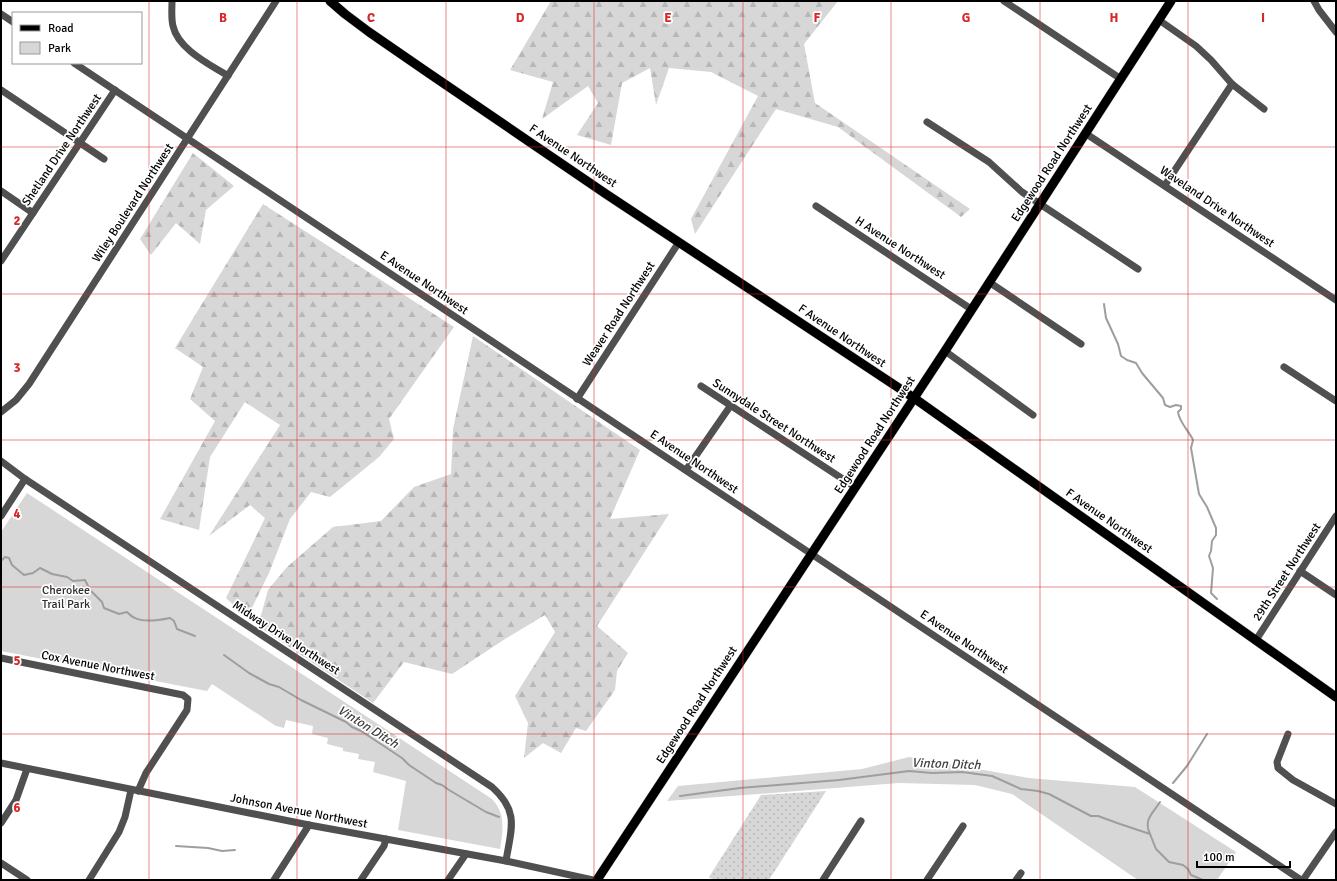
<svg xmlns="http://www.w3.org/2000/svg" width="1337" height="881" viewBox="0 0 1337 881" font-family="Signika,sans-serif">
<defs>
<pattern id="grass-dots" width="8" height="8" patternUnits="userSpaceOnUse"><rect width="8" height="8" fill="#d7d7d7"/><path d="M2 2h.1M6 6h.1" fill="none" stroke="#b7b7b7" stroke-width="1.8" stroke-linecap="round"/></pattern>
<pattern id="forest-firs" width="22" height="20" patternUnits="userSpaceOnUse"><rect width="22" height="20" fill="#d7d7d7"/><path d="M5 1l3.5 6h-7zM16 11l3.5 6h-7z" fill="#b7b7b7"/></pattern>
</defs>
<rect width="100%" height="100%" fill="#fff"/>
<path fill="url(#grass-dots)" d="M826,791L769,880H714L709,877L761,795Z"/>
<g fill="url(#forest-firs)">
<path d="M551,1H838L804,44L815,103L970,209L961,217L838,127L776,109L695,234L691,219L758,96L711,72L669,68L656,105L650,68L622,83L611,145L577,135L598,103L588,86L542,119L553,82L510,70Z"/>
<path d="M193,153L234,186L206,210L200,244L176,223L151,255L140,239Z"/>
<path d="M263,204L454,327L389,419L394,439L379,457L330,497L311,492L290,519L269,573L247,618L226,598L265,518L250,505L209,536L280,425L245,402L210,457L199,530L160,519L215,421L190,399L203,367L175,348Z"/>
<path d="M473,336L640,450L610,519L669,514L597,626L628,653L617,671L615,690L586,731L576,728L561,753L543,743L524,758L528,723L515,696L555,632L545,615L505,639L452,674L404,662L373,703L258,626L268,590L287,567L333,527L381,521L414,487L451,474L453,429Z"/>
</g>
<g fill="#d7d7d7">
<path d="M27,493L492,799C506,814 503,830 500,849L398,830L406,781L373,772L375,762L358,759L359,754L343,751V748L327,744L328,738L312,734L313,726L286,720L284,728L276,726L212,684L207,691L1,651V532Z"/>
<path d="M909,757L1029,778L1135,787L1236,852L1217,880H1138L1012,794L975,785L899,783L667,801L678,786L862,769Z"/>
</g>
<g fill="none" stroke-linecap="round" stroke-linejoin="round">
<g stroke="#9e9e9e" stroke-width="2">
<path d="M1104,304L1106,318L1118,344L1121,356L1127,360L1136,363L1142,373L1163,398L1165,405L1170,407L1176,405L1181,406V409L1178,412C1179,422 1189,431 1193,440L1191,448L1199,494L1207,507L1216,528V535L1212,541L1211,551L1209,556L1213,568L1211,593L1217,599"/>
<path d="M1,566V561L5,557L9,558L12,565L24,575L33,573L40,568L52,574L67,577L73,581L85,580L90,590L102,602L104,608L119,614L127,612C129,614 132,617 135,618C144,623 160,620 170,618L174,621L177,629L195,636"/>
<path d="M224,655L249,673L269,684L279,687L301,700L346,722L352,727L361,731L402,758L409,765L436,783L442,785L449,790L486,812L499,817"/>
<path d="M1173,783L1187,766L1207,734"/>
<path d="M680,796L740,788L839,780L909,771L932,773L962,772L992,776L1021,789L1038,791L1049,794L1091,816H1098L1120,824L1150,834L1156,849L1169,862L1183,865L1188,869L1191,875L1203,880"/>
<path d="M1150,834C1143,820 1153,813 1160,802"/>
<path d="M176,846L208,848L222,851L235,850"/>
</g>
<defs>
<g id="major">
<path d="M330,1L345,14L369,32L427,72L606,194L914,398L1336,697"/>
<path d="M597,880L945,351L1171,1"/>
</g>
</defs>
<use href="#major" stroke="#dbdbdb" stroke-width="10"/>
<g stroke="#505050" stroke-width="7">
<path d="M172,1C172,9 171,18 173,26C178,49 209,64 228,76"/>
<path d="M1004,1L1121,79"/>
<path d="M1314,1L1319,10L1336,32"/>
<path d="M1,14L13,22"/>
<path d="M1159,20L1196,46L1211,60L1232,84L1264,109"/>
<path d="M74,63L1301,880"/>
<path d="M1,90L104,159"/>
<path d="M927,122L989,162L1022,192L1040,204L1138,269"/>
<path d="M1085,133L1336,300"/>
<path d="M1165,185L1232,84"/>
<path d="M1,191L33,213"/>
<path d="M816,206L971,309"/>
<path d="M1,261L115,90"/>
<path d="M989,282L1081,344"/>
<path d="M945,351L1033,415"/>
<path d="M1284,367L1336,401"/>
<path d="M701,386L855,487"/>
<path d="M577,399L679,242"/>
<path d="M1,412L16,400L29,384L276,1"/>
<path d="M1,461L25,479L492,787C520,812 511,829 506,861"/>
<path d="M686,470L731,405"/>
<path d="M1,516L25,479"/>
<path d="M1300,571L1336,595"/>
<path d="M1256,640L1336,516"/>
<path d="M1,658L183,695L188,699L187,710L146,773L138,791"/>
<path d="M1288,734L1277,762L1278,768L1293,780L1336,804"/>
<path d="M1,763L309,825L506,861L593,880"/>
<path d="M1,823L16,800L27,769"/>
<path d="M1,863L27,880"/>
<path d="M89,880L119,832L125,817L131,790"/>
<path d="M274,880L309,825"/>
<path d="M361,880L384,846L386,839"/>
<path d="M448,880L466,854"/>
<path d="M823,880L861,821"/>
<path d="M927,880L963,826"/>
<path d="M1016,880L1021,873"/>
<path d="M1303,880L1336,832"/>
</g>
<use href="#major" stroke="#000" stroke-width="9"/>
</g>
<path fill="none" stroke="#d62828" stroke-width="1" stroke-opacity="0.55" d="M149,1V880M297,1V880M446,1V880M594,1V880M743,1V880M891,1V880M1040,1V880M1188,1V880M1,147H1336M1,294H1336M1,440H1336M1,587H1336M1,734H1336"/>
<g text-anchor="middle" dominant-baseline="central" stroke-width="3.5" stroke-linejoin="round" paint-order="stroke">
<g font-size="12" fill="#000" stroke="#fff">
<text transform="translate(62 150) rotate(-56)">Shetland Drive Northwest</text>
<text transform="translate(573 156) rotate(34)">F Avenue Northwest</text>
<text transform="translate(1052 163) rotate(-57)">Edgewood Road Northwest</text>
<text transform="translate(133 203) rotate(-57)">Wiley Boulevard Northwest</text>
<text transform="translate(1217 207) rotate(34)">Waveland Drive Northwest</text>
<text transform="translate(900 248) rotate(33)">H Avenue Northwest</text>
<text transform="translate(424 283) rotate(34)">E Avenue Northwest</text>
<text transform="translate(619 314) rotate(-57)">Weaver Road Northwest</text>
<text transform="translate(842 336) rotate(34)">F Avenue Northwest</text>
<text transform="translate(774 421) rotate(33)">Sunnydale Street Northwest</text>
<text transform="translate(875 435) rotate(-57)">Edgewood Road Northwest</text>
<text transform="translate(694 462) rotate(34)">E Avenue Northwest</text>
<text transform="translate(1109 521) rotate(35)">F Avenue Northwest</text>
<text transform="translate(1287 572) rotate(-57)">29th Street Northwest</text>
<text transform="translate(286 638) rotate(33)">Midway Drive Northwest</text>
<text transform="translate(964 642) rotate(34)">E Avenue Northwest</text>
<text transform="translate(98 666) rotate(11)">Cox Avenue Northwest</text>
<text transform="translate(697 705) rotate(-57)">Edgewood Road Northwest</text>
<text transform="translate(299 811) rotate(11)">Johnson Avenue Northwest</text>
</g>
<g font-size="12" fill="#2e2e2e" stroke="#fff">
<text x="66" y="590">Cherokee<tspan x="66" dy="14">Trail Park</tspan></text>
</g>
<g font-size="13" font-style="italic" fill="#3f3f3f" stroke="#fff">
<text transform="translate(368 727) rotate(32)">Vinton Ditch</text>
<text transform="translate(946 764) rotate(2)">Vinton Ditch</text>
</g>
</g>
<g font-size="13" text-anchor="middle" font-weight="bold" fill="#d62828" stroke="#fff" stroke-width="3.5" stroke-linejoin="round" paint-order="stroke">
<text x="223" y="22">B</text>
<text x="371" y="22">C</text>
<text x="520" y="22">D</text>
<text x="668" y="22">E</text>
<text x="817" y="22">F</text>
<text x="966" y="22">G</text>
<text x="1114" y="22">H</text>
<text x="1263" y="22">I</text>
<text x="17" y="225">2</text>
<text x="17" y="372">3</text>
<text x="17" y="518">4</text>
<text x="17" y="665">5</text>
<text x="17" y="812">6</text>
</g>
<rect width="1337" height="881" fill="none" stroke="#000000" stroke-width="4"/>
<rect x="12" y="12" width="130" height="52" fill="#ffffff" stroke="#999999"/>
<rect x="20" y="25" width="20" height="6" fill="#000000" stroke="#999999"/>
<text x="48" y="32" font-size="12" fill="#000000">Road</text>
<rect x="20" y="42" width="20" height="12" fill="#d7d7d7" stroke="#999999"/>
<text x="48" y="52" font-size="12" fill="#000000">Park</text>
<path d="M1197 861v6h93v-6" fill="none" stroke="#000000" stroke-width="2"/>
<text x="1203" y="861" font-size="12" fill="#000000" stroke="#ffffff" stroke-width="3" paint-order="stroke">100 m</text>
</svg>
